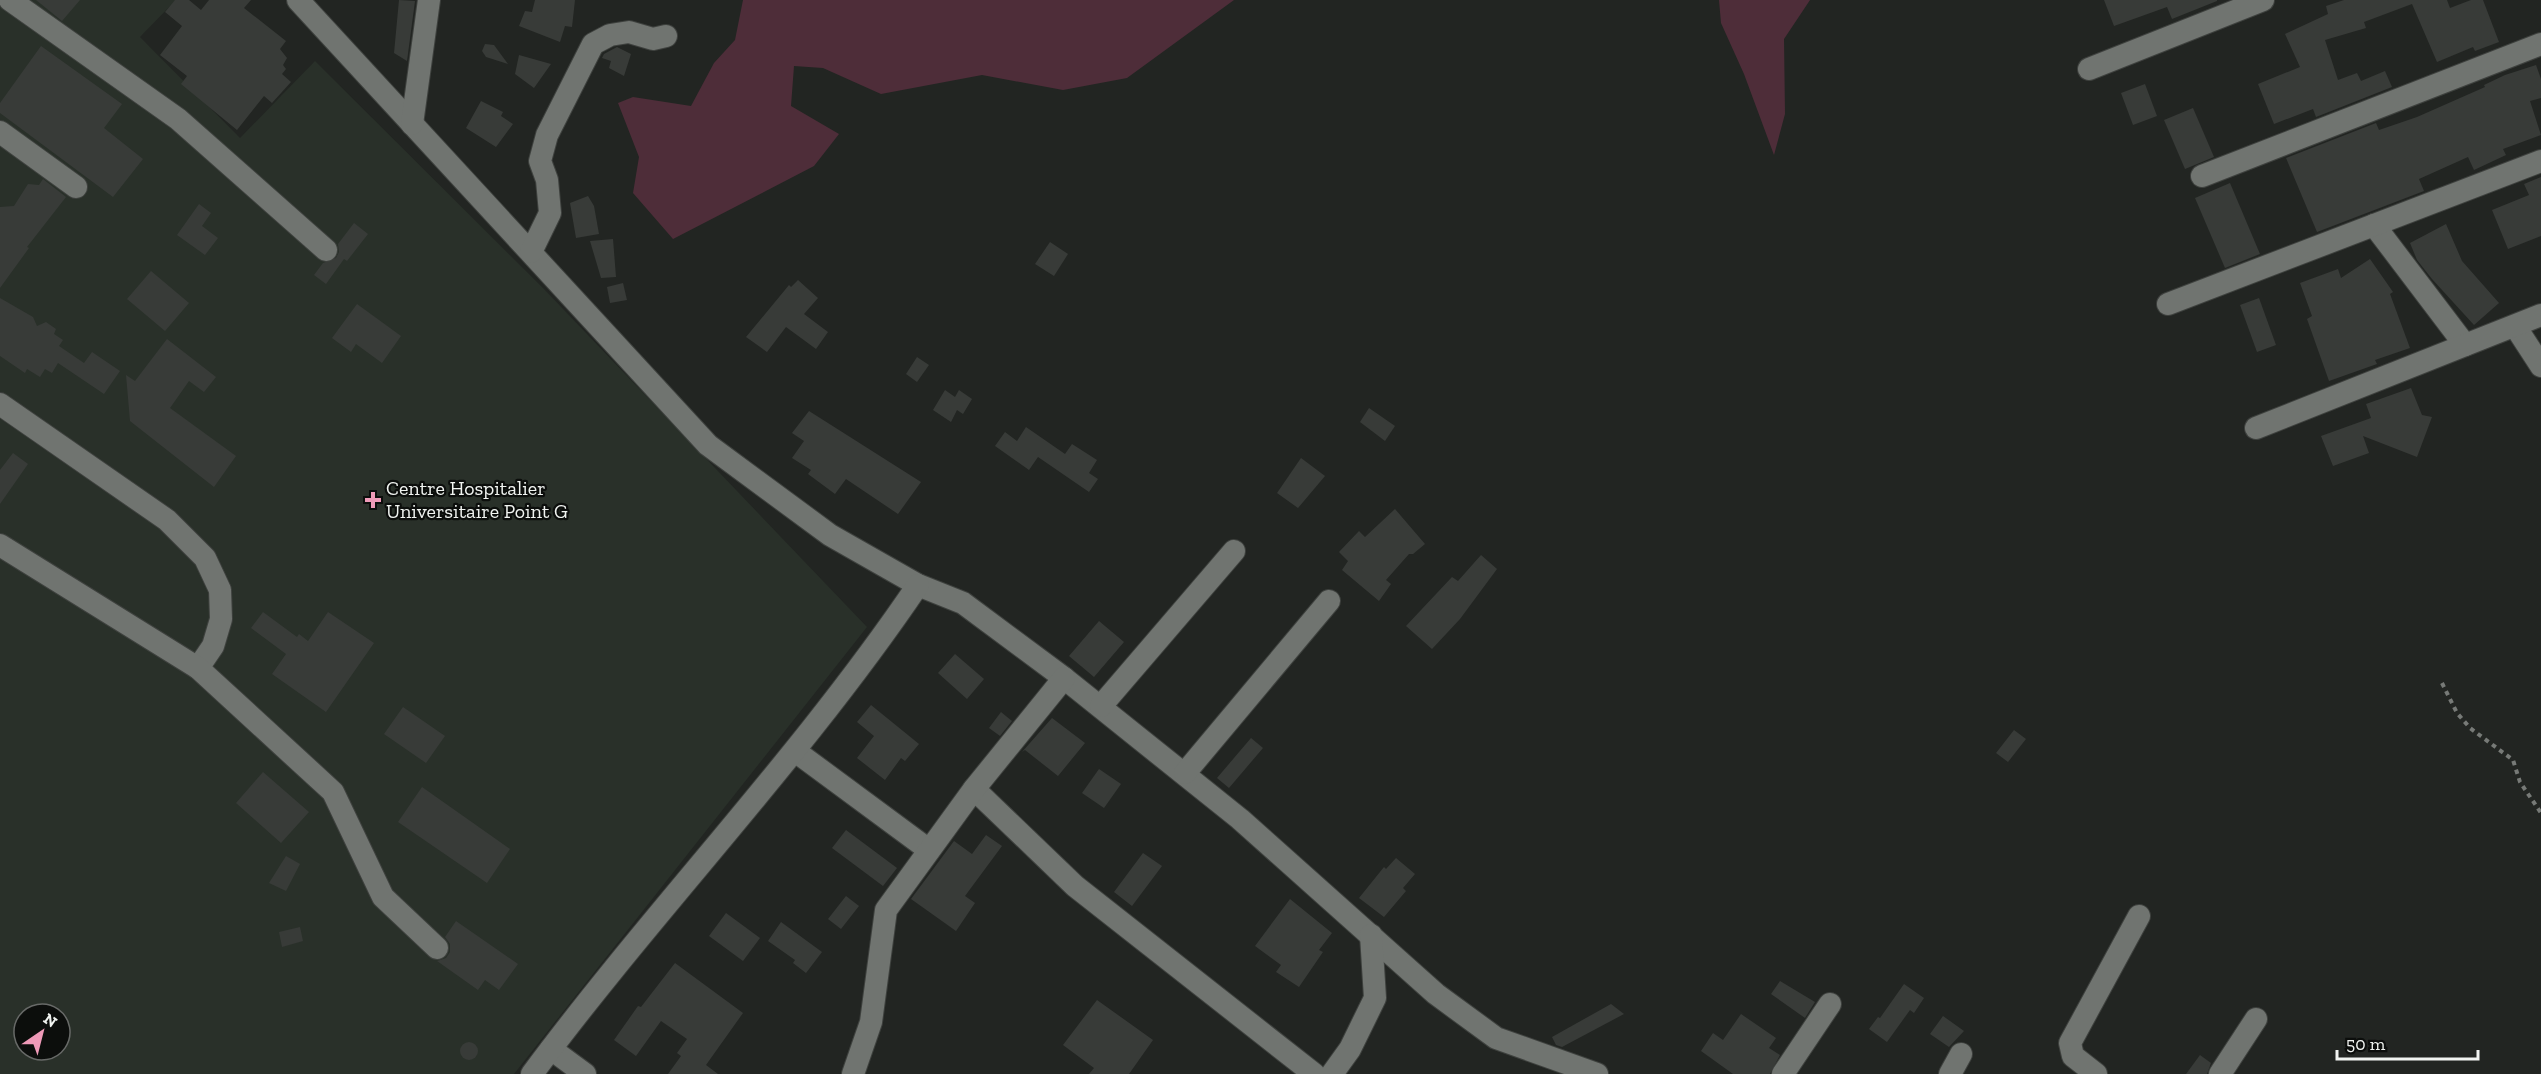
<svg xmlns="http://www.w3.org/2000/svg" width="2541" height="1074" viewBox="0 0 2541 1074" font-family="'Zilla Slab',serif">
<rect width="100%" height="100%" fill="#222522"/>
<path fill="#293029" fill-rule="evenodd" d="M0,0H176L140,37L240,138L315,61L543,288L867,627L514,1074H0ZM24,1014H60V1050H24Z"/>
<g fill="#4e2d39">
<path d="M743,0H1234L1127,78L1063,90L982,75L881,94L823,68L794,66L791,106L839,134L814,166L673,239L633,193L639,157L618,103L633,97L691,106L714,63L735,40Z"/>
<path d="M1719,0H1810L1784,39L1785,114L1774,155L1744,74L1721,23Z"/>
</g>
<g fill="#383b38">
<path d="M36,0H80L62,21Z"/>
<path d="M175,0H189L201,10L209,0H251L244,8L286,41L280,49L287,58L283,65L286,69L282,74L291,82L272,103L264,96L237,130L181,84L187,76L160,55L182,26L165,12Z"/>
<path d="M399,0L415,1L407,61L394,53Z"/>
<path d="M535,0H575L572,27L565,26L560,42L519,26L525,11L532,12Z"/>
<path d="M2104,0H2217V1L2172,19L2167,7L2114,26Z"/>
<path d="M2344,0H2447L2450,8L2471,0H2483L2499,42L2475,51L2473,47L2437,62L2412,4L2364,22L2366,28L2325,40L2338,80L2357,73L2361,81L2385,71L2392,87L2316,117L2313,109L2274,124L2258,84L2300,67L2285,34L2328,14L2326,6Z"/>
<path d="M485,44L494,45L508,64L486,57L482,51Z"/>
<path d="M41,46L122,104L104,128L143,159L113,197L0,113V103Z"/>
<path d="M617,47L631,54L624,76L609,68L611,61L602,58L604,54Z"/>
<path d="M519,55L551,64L534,88L515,74Z"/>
<path d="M2536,65L2541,79V98L2530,101L2541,135L2503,149L2506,155L2474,170L2468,157L2419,179L2424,191L2317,232L2286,158L2376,123L2379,130L2417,117L2485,87L2484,85L2505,75Z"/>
<path d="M2145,84L2157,116L2133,125L2121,93Z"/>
<path d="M481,101L503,112L501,116L513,124L496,147L466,128Z"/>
<path d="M2193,108L2214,157L2185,169L2164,120Z"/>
<path d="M2541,177V236L2508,249L2492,210L2529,195L2524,184Z"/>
<path d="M43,179L66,197L27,247L29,248L0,288V207L14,206L28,184L39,185Z"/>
<path d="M2230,183L2260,254L2225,268L2195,198Z"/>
<path d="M588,196L594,206L599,234L576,238L570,203Z"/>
<path d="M199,204L211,213L202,226L218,238L205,255L177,235Z"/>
<path d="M354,223L368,234L347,261L344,259L326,284L314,275L323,263L336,258L339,252L338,244Z"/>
<path d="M2446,224L2462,261L2499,303L2474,325L2432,279L2417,260L2410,243Z"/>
<path d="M613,239L616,277L601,278L590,241Z"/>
<path d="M1050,242L1068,254L1054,276L1035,264Z"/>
<path d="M2370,259L2393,292L2390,294L2410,348L2375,360L2377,364L2329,381L2307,319L2312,316L2300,283L2338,269L2341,278Z"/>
<path d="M151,271L189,303L165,331L127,299Z"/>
<path d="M798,280L818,298L804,314L828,332L816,349L786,327L767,352L746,337L789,285L791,287Z"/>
<path d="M623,283L627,300L610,303L607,287Z"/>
<path d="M0,298L33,317L37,326L46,322L56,329L54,334L63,340L59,346L84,363L92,352L120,371L104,394L58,363L52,373L45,369L40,377L27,369L25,373L0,356Z"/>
<path d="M2259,298L2276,345L2257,352L2240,305Z"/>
<path d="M357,304L401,336L382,363L356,344L351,352L332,338Z"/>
<path d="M167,339L216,377L204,392L189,381L170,408L236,456L214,487L130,421L126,375L135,381Z"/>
<path d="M917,357L929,365L917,382L906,374Z"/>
<path d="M2411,388L2422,415L2432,417L2417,457L2363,436L2369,453L2333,466L2321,436L2371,418L2366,404Z"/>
<path d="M945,390L955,397L959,390L972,399L963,414L957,410L951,422L933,410Z"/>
<path d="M1369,408L1395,426L1385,441L1360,422Z"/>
<path d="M809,411L921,482L898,514L846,479L835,494L808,474L811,470L792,458L804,441L792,433Z"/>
<path d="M1026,427L1065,454L1072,444L1097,460L1089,473L1098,479L1089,492L1038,457L1029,470L995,446L1005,432L1017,441Z"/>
<path d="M13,453L28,464L0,504V470Z"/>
<path d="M1301,458L1325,476L1298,508L1277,493Z"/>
<path d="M1395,509L1425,544L1413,554H1409L1386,580L1391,584L1379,601L1342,570L1348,561L1339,552L1359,531L1365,537Z"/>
<path d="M1481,555L1497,569L1460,619L1432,649L1406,626L1452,577L1458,581Z"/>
<path d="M263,612L297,637L299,634L308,641L328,612L374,643L326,712L272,674L286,654L251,628Z"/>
<path d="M1099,621L1124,642L1094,677L1069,656Z"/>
<path d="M955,654L984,679L967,699L938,673Z"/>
<path d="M871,705L919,744L905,761L901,758L885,780L857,758L874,736L857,722Z"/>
<path d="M403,707L445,736L426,763L384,734Z"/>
<path d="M1001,712L1012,721L1000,736L989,728Z"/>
<path d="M1052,718L1085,743L1058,776L1025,750L1022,752Z"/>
<path d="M2014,730L2026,739L2008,762L1996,753Z"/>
<path d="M1251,738L1263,748L1229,788L1217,778Z"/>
<path d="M1099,769L1121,784L1104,808L1082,793Z"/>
<path d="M263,772L309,812L281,843L236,803Z"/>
<path d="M422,787L510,849L487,883L398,822Z"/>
<path d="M846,830L897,868L883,886L832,848Z"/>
<path d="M986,835L1002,846L965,896L975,903L956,931L911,899L954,841L972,854Z"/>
<path d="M1143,853L1162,866L1132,906L1114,892Z"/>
<path d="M286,856L300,864L286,891L269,883Z"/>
<path d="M1396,858L1415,874L1403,888L1406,891L1384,917L1359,898L1384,867L1386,869Z"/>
<path d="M846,896L859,906L841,929L828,919Z"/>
<path d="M1290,899L1332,933L1319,950L1323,952L1299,987L1276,972L1281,965L1255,946Z"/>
<path d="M726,913L760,938L743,961L709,936Z"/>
<path d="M456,921L518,964L499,990L485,980L478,990L437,961L446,958L450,952V944L445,937Z"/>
<path d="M781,922L822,952L806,973L793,963L795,960L768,941Z"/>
<path d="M300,927L303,941L282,947L279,932Z"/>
<path d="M675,963L743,1013L706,1065L718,1074H668L681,1056L677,1053L687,1039L661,1021L636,1056L614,1040L638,1006L641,1007Z"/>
<path d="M1780,981L1815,1002L1805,1018L1771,994Z"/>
<path d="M1904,984L1924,998L1914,1013L1910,1010L1887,1042L1869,1029L1878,1017L1880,1018Z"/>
<path d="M1097,1000L1153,1040L1129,1074H1089L1094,1068L1063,1045Z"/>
<path d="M1611,1004L1624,1014L1562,1047L1556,1045L1552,1037Z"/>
<path d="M1741,1014L1776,1038L1769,1048L1780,1055L1770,1074H1733L1701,1051L1713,1033L1723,1040Z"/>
<path d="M1943,1016L1964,1031L1949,1047L1930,1034Z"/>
<circle cx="469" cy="1051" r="9"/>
<path d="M2200,1055L2211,1063L2207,1074H2186Z"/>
</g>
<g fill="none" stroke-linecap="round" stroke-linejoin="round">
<defs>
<g id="minor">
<path d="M10,0L178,119L326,250"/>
<path d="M298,0L708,445L830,535L918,585L963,603L1064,678L1240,819L1436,994L1496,1038L1597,1074"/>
<path d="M2089,69L2263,0"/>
<path d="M412,124L429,0"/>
<path d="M0,132L76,187"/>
<path d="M2202,176L2541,44"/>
<path d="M2374,225L2465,345"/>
<path d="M531,252L550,213L547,180L540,161L547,135L593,44L610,35L629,32L653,39L666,36"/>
<path d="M2168,304L2541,161"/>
<path d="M2515,326L2541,366"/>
<path d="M0,404L167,520L205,558L220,590L221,619L213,646L198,668"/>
<path d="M2256,428L2541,315"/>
<path d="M0,545L198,668L333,792L383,897L437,948"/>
<path d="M1101,706L1234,551"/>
<path d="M795,751L929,850"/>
<path d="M1185,773L1329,601"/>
<path d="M974,789L1075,886L1314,1074"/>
<path d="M551,1049L585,1074"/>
<path d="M532,1074C656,907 801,758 918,585"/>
<path d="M853,1074L871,1022L886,910L974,789L1064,678"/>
<path d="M1332,1074L1350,1049L1375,998L1371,935"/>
<path d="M1783,1074L1830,1004"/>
<path d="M1950,1074L1961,1054"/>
<path d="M2096,1074L2073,1056L2070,1043L2139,916"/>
<path d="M2220,1074L2256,1019"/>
</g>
</defs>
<use href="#minor" stroke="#3e413e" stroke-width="24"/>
<path stroke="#777a77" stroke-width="4" stroke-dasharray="4.5 4.5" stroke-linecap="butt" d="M2442,683L2457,713L2470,728L2513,760L2520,782L2541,813"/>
<use href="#minor" stroke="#707470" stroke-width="22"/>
</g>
<path fill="#ef9ab8" stroke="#0c0e0c" stroke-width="2" d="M370 491h6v6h6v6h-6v6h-6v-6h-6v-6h6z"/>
<g text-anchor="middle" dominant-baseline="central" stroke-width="4.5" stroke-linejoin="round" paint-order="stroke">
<g font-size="20" fill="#f1f4f1" stroke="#0c0e0c" text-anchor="start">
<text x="386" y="488">Centre Hospitalier<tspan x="386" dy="23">Universitaire Point G</tspan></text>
</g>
</g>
<g transform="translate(42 1032) rotate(35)"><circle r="28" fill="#0c0e0c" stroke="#686a68" stroke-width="1.5"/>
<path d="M0-4.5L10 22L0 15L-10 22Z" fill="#ef9ab8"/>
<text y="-9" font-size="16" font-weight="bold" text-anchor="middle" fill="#f1f4f1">N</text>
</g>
<path d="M2337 1050v9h141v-9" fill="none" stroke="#f1f4f1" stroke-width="3"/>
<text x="2346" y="1050" font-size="18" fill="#f1f4f1" stroke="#0c0e0c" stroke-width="4.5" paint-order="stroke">50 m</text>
</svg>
